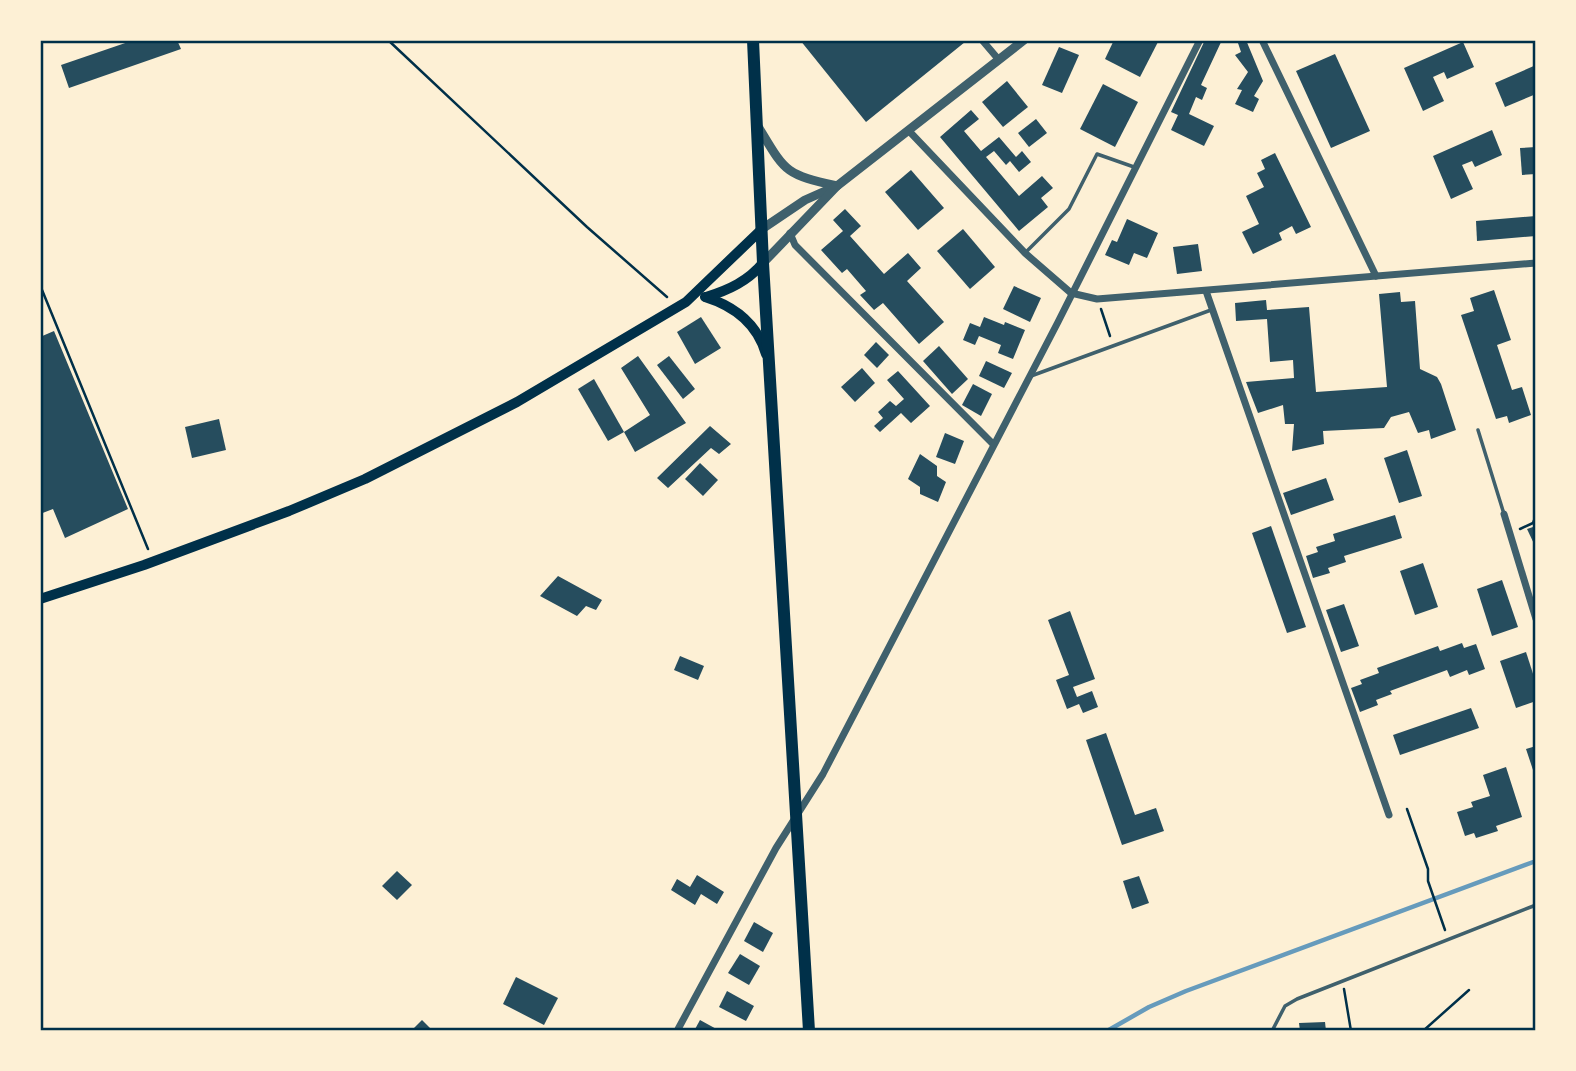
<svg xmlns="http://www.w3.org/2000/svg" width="1576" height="1071" viewBox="0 0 1576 1071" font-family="'Source Sans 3',sans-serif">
<rect width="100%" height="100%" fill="#fdf0d5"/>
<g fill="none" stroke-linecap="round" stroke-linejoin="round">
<path stroke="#669bbc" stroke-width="4.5" d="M1107,1031L1149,1007L1186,991L1536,861"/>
</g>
<g fill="#264d5e">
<path d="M134,40H177L181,49L69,88L61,65Z"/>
<path d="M800,40H963L965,42L866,122Z"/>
<path d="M1114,40H1159L1140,77L1105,59Z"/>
<path d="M1205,40H1222L1201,85L1207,88L1202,100L1196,97L1189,114L1214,126L1204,146L1171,130L1178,115L1171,112Z"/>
<path d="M1237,40H1246L1263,81L1254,96L1259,99L1253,112L1235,104L1242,90L1237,89L1248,72L1235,55L1241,52Z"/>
<path d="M1463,42L1474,67L1447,79L1444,72L1433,77L1444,101L1423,111L1404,68Z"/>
<path d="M1059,47L1079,55L1062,93L1042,85Z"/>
<path d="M1335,54L1370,131L1331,148L1296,71Z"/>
<path d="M1536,65V94L1505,107L1495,83Z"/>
<path d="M1007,81L1028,107L1003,127L982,102Z"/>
<path d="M1103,84L1138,102L1115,147L1080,129Z"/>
<path d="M971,110L979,119L964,131L981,151L999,137L1016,157L1022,151L1031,162L1019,172L1010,161L1006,165L994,151L986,157L1019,196L1042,176L1053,188L1041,198L1048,207L1019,231L940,137Z"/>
<path d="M1036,119L1047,133L1029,147L1018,133Z"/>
<path d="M1492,130L1502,155L1475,167L1472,161L1462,165L1473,189L1451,199L1433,156Z"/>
<path d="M1536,147V174L1522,175L1520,148Z"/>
<path d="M1275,153L1311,227L1296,234L1292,226L1279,233L1282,240L1253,254L1242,232L1259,224L1246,196L1264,187L1257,173L1265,169L1261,160Z"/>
<path d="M911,170L944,208L918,230L885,192Z"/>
<path d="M845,209L861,226L850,236L884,274L908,253L921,268L907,281L944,322L919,344L883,303L874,310L860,295L866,291L847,269L842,273L821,250L843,231L833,220Z"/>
<path d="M1536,216V236L1477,241L1476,221Z"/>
<path d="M1127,219L1158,233L1147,258L1134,253L1129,265L1105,255L1112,240L1117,242Z"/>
<path d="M963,229L995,267L970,289L937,251Z"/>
<path d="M1198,244L1202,271L1177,274L1173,247Z"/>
<path d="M1014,286L1041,298L1030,322L1003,309Z"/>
<path d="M1494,290L1511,340L1497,345L1512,390L1522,387L1531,415L1509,423L1507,416L1496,419L1461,315L1474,311L1470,298Z"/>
<path d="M1400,292L1401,302L1415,301L1420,369L1437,377L1441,384L1456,430L1431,439L1429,430L1418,433L1409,412L1391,417L1384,428L1323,431L1324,444L1292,451L1294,424H1285L1283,405L1258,413L1246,382L1294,378L1293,360L1270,362L1267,319L1236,321L1235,303L1266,300L1267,310L1309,307L1316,392L1387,387L1379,294Z"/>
<path d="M701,317L721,348L695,364L677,332Z"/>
<path d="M984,317L1004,325L1005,322L1025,330L1013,359L998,353L1001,345L979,336L975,345L963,340L970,323L980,327Z"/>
<path d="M54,331L128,509L65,538L53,509L40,514V337Z"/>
<path d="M876,342L889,355L877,368L864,355Z"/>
<path d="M939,346L968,379L952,394L923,361Z"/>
<path d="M638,356L686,423L635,452L624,432L650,415L621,368Z"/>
<path d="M669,356L695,389L683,399L657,365Z"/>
<path d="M986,361L1012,373L1004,388L979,376Z"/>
<path d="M862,368L875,383L855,402L841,387Z"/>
<path d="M898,371L930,406L911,423L901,413L880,432L874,426L883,418L878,412L890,401L896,406L904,399L887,380Z"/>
<path d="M594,379L624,432L608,441L578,389Z"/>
<path d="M973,384L992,394L981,416L962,405Z"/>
<path d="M219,419L226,450L192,458L185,427Z"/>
<path d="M710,426L731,444L719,454L711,448L668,488L657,478Z"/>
<path d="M945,433L964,441L955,464L936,457Z"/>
<path d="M1407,450L1422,496L1399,503L1384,458Z"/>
<path d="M920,454L937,466V476L946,482L938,502L920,494V487L908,479Z"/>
<path d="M700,463L718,480L703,496L685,479Z"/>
<path d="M1326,478L1334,500L1291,515L1283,493Z"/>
<path d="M1395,515L1402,538L1344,556L1346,562L1328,568L1330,573L1313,578L1306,556L1318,552L1316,547L1335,541L1333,534Z"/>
<path d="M1271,526L1306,627L1287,633L1252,533Z"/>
<path d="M1536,526V548L1527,529Z"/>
<path d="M1423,563L1438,607L1415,615L1400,571Z"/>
<path d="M558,576L602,600L596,610L586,606L577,616L540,596Z"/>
<path d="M1502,580L1518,627L1492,636L1477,589Z"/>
<path d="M1344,604L1359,646L1341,652L1326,610Z"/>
<path d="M1070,611L1095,679L1073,687L1077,697L1092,691L1098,707L1083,713L1079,704L1067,709L1056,680L1069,675L1048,620Z"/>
<path d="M1462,643L1464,648L1476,644L1485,669L1469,675L1467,670L1450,677L1447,670L1390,691L1392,694L1376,700L1378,705L1360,712L1351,688L1362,684L1360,680L1379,673L1377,668L1438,646L1440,651Z"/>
<path d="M1526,652L1536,683V701L1516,708L1500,661Z"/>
<path d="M680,656L704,666L698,680L674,670Z"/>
<path d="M1471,708L1479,728L1400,755L1393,735Z"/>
<path d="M1106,733L1135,815L1156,808L1164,831L1122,845L1086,740Z"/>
<path d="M1536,746V776H1535L1526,749Z"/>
<path d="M1506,767L1522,817L1496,826L1498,831L1476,838L1474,833L1465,836L1457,812L1473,807L1471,802L1490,796L1483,775Z"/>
<path d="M397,871L412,885L397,900L382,886Z"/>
<path d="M697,875L724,892L717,904L701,894L695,905L671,890L677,879L690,887Z"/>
<path d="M1139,876L1149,903L1132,909L1123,881Z"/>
<path d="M754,922L773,933L763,952L744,941Z"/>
<path d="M740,954L760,966L749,985L728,973Z"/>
<path d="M516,977L558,998L544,1025L503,1004Z"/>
<path d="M727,991L754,1006L746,1021L719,1007Z"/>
<path d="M422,1020L433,1031H411Z"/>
<path d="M700,1020L720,1031H694Z"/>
<path d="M1325,1022L1326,1031H1300L1299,1023Z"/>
</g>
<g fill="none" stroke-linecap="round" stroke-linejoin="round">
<g stroke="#003049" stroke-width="2.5">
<path d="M388,40L587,227L667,297"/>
<path d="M40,285L148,549"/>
<path d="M1101,309L1110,336"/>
<path d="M1520,529L1533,523L1536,515"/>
<path d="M1407,809L1428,869V881L1445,930"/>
<path d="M1344,989L1351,1031"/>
<path d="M1423,1031L1469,990"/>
</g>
<g stroke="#3f606c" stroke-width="3.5">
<path d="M1026,252L1069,209L1097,154L1134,167"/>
<path d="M1031,376L1211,310"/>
<path d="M1478,430L1504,514"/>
<path d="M1272,1031L1285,1006L1297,999L1536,905"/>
</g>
<g stroke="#3f606c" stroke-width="7">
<path d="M982,40L999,60"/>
<path d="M1262,40L1376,276"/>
<path d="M909,131L1025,253L1071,293L1097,299L1536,263"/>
<path d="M790,233L795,245L993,444"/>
<path d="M1206,291L1389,815"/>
<path d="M1504,514L1536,619"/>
<path d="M677,1031L776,848L823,774L1058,322L1200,40"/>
</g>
<g stroke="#3f606c" stroke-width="9">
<path d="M759,128C786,173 785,174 837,186"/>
<path d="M762,229L805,200L832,188"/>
<path d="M763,263L837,186L1024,40"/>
</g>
<g stroke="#003049" stroke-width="10">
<path d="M705,297C734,306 757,323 766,354"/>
<path d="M706,297C729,290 748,281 763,263"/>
<path d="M40,599L144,565L289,511L365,479L517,402L686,302L762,229"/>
</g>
<path stroke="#003049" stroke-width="12" d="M753,40L763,263L809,1031"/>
</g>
<rect width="1576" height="1071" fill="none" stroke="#fdf0d5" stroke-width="84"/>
<rect x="42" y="42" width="1492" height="987" fill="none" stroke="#003049" stroke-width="2.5"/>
</svg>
